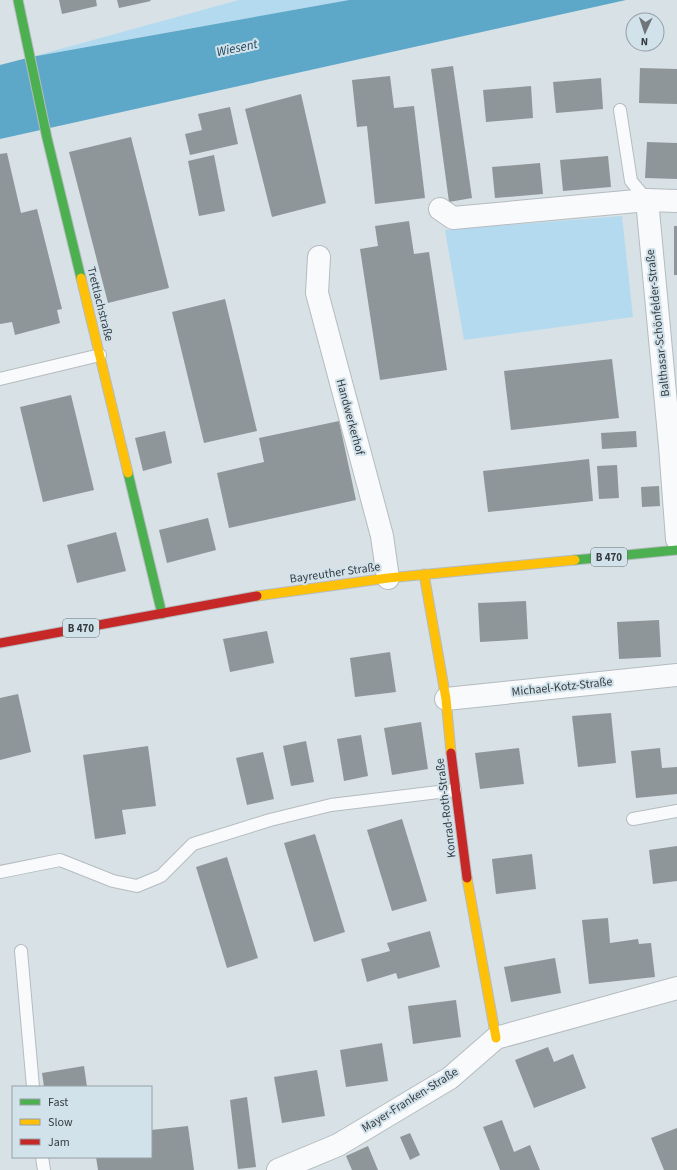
<svg xmlns="http://www.w3.org/2000/svg" width="677" height="1170" viewBox="0 0 677 1170" font-family="'Source Sans 3',sans-serif">
<rect width="100%" height="100%" fill="#d8e1e5"/>
<g fill="#b4daef">
<path d="M239,0H349L31,57Z"/>
<path d="M622,216L633,317L464,340L445,230Z"/>
</g>
<path fill="#5da8c9" d="M349,0H626L0,139V65L31,57Z"/>
<g fill="#8f9699">
<path d="M59,0H96L97,6L62,14Z"/>
<path d="M117,0H150L151,1L119,8Z"/>
<path d="M453,66L472,198L449,202L431,69Z"/>
<path d="M640,68L677,69V104L639,103Z"/>
<path d="M390,76L394,108L414,106L425,198L375,204L367,126L357,127L352,80Z"/>
<path d="M601,78L603,109L556,113L553,82Z"/>
<path d="M531,86L533,118L486,122L483,90Z"/>
<path d="M301,94L326,203L272,217L245,109Z"/>
<path d="M230,107L238,144L190,155L185,134L202,130L198,114Z"/>
<path d="M131,137L169,288L108,303L69,152Z"/>
<path d="M647,142L677,143V179L645,178Z"/>
<path d="M7,153L21,213L37,209L62,309L57,310L60,323L15,335L12,322L0,324V154Z"/>
<path d="M214,155L225,211L199,216L188,161Z"/>
<path d="M608,156L611,187L563,191L560,160Z"/>
<path d="M540,163L543,194L495,198L492,167Z"/>
<path d="M409,221L414,254L429,252L447,370L380,380L360,249L378,246L375,226Z"/>
<rect x="674" y="226" width="3" height="49"/>
<path d="M225,299L257,431L204,443L172,312Z"/>
<path d="M612,359L619,418L511,430L504,371Z"/>
<path d="M71,395L94,490L43,502L20,407Z"/>
<path d="M339,421L356,500L229,528L217,473L264,462L259,438Z"/>
<path d="M165,431L172,463L143,471L135,438Z"/>
<path d="M636,431L637,447L602,449L601,433Z"/>
<path d="M589,459L593,501L488,512L483,471Z"/>
<path d="M617,465L619,498L599,499L597,466Z"/>
<path d="M659,486L660,506L642,507L641,487Z"/>
<path d="M208,518L216,550L167,563L159,530Z"/>
<path d="M116,532L126,571L77,583L67,545Z"/>
<path d="M526,601L528,639L480,642L478,603Z"/>
<path d="M659,620L661,657L619,659L617,622Z"/>
<path d="M267,631L274,663L230,672L223,639Z"/>
<path d="M390,652L396,692L355,697L350,658Z"/>
<path d="M18,694L31,752L0,760V698Z"/>
<path d="M611,713L616,763L578,767L572,716Z"/>
<path d="M421,722L428,769L392,775L384,728Z"/>
<path d="M361,735L368,776L344,781L337,739Z"/>
<path d="M306,741L314,782L291,786L283,746Z"/>
<path d="M148,746L156,806L122,810L126,834L95,839L83,755Z"/>
<path d="M519,748L524,784L480,789L475,753Z"/>
<path d="M660,748L662,768L677,767V794L636,798L631,751Z"/>
<path d="M263,752L274,799L247,805L236,758Z"/>
<path d="M402,819L427,901L392,911L367,830Z"/>
<path d="M315,834L345,932L314,942L284,843Z"/>
<path d="M677,846V881L653,884L649,850Z"/>
<path d="M532,854L536,889L496,894L492,859Z"/>
<path d="M227,857L258,958L227,968L196,867Z"/>
<path d="M608,918L610,943L638,939L639,944L651,943L655,977L589,984L582,920Z"/>
<path d="M430,931L440,967L398,979L396,973L367,982L361,959L390,951L387,943Z"/>
<path d="M555,958L561,993L511,1002L504,967Z"/>
<path d="M456,1000L461,1037L413,1044L408,1006Z"/>
<path d="M382,1043L388,1081L346,1087L340,1050Z"/>
<path d="M548,1047L554,1062L573,1054L586,1088L534,1108L515,1060Z"/>
<path d="M84,1066L87,1087H44L42,1073Z"/>
<path d="M317,1070L325,1116L282,1123L274,1077Z"/>
<path d="M247,1097L256,1167L238,1169L230,1100Z"/>
<path d="M502,1120L514,1152L530,1145L540,1170H500L483,1127Z"/>
<path d="M188,1126L194,1170H98L96,1157H151V1130Z"/>
<path d="M677,1128V1170H664L651,1138Z"/>
<path d="M410,1133L420,1155L410,1160L400,1137Z"/>
<path d="M368,1146L378,1170H352L346,1156Z"/>
</g>
<g fill="none" stroke-linecap="round" stroke-linejoin="round">
<defs>
<g id="lane">
<path d="M620,110L631,181L647,200"/>
<path d="M0,379L100,355"/>
<path d="M633,819L677,811"/>
<path d="M0,872L60,860L113,881L137,886L161,876L193,844L270,820L331,805L455,790"/>
<path d="M21,951L33,1087"/>
<path d="M42,1157L44,1170"/>
</g>
<g id="street">
<path d="M647,200L670,446L677,539"/>
<path d="M440,209L453,218L647,200L677,201"/>
<path d="M319,257L317,293L382,536L388,578"/>
<path d="M446,699L677,675"/>
<path d="M278,1170L338,1145L450,1078L496,1038L677,988"/>
</g>
<g id="fast">
<path d="M18,0L47,138L81,278"/>
<path d="M128,473L162,614"/>
<path d="M575,560L677,550"/>
</g>
<g id="slow">
<path d="M81,278L128,473"/>
<path d="M424,574L446,699L451,753"/>
<path d="M257,596L388,578L575,560"/>
<path d="M467,878L496,1038"/>
</g>
<g id="jam">
<path d="M0,643L257,596"/>
<path d="M451,753L467,878"/>
</g>
</defs>
<use href="#lane" stroke="#b5bcc0" stroke-width="14"/>
<use href="#street" stroke="#b5bcc0" stroke-width="24"/>
<use href="#fast" stroke="#b5bcc0" stroke-width="11"/>
<use href="#slow" stroke="#b5bcc0" stroke-width="11"/>
<use href="#jam" stroke="#b5bcc0" stroke-width="11"/>
<use href="#lane" stroke="#f9fafb" stroke-width="12"/>
<use href="#street" stroke="#f9fafb" stroke-width="22"/>
<use href="#fast" stroke="#4caf50" stroke-width="9"/>
<use href="#slow" stroke="#ffc107" stroke-width="9"/>
<use href="#jam" stroke="#c62828" stroke-width="9"/>
</g>
<g text-anchor="middle" dominant-baseline="central" stroke-width="4" stroke-linejoin="round" paint-order="stroke">
<g fill="#d2e2eb" stroke="#656e73" stroke-width="1">
<rect x="591" y="548" width="36" height="18" rx="3"/>
<rect x="63" y="619" width="36" height="18" rx="3"/>
</g>
<g font-size="11" font-weight="bold" fill="#363c40">
<text x="609" y="557">B 470</text>
<text x="81" y="628">B 470</text>
</g>
<g font-size="12" fill="#363c40" stroke="#d2e2eb">
<text transform="translate(100 304) rotate(76)">Trettlachstraße</text>
<text transform="translate(658 323) rotate(-96)">Balthasar-Schönfelder-Straße</text>
<text transform="translate(350 417) rotate(75)">Handwerkerhof</text>
<text transform="translate(335 573) rotate(-8)">Bayreuther Straße</text>
<text transform="translate(562 687) rotate(-6)">Michael-Kotz-Straße</text>
<text transform="translate(446 808) rotate(-97)">Konrad-Roth-Straße</text>
<text transform="translate(410 1100) rotate(-32)">Mayer-Franken-Straße</text>
</g>
<g font-size="13" font-style="italic" fill="#1f485d" stroke="#d2e2eb">
<text transform="translate(237 48) rotate(-12)">Wiesent</text>
</g>
</g>
<rect x="12" y="1086" width="140" height="72" fill="#d2e2eb" stroke="#94a0a7"/>
<rect x="20" y="1099" width="20" height="6" fill="#4caf50" stroke="#94a0a7"/>
<text x="48" y="1106" font-size="12" fill="#363c40">Fast</text>
<rect x="20" y="1119" width="20" height="6" fill="#ffc107" stroke="#94a0a7"/>
<text x="48" y="1126" font-size="12" fill="#363c40">Slow</text>
<rect x="20" y="1139" width="20" height="6" fill="#c62828" stroke="#94a0a7"/>
<text x="48" y="1146" font-size="12" fill="#363c40">Jam</text>
<g transform="translate(645 32) rotate(183)"><circle r="19" fill="#d2e2eb" stroke="#94a0a7"/>
<path d="M0-3L7 15L0 10L-7 15Z" fill="#6f767a"/>
<text y="-6" font-size="11" font-weight="bold" text-anchor="middle" fill="#363c40">N</text>
</g>
</svg>
